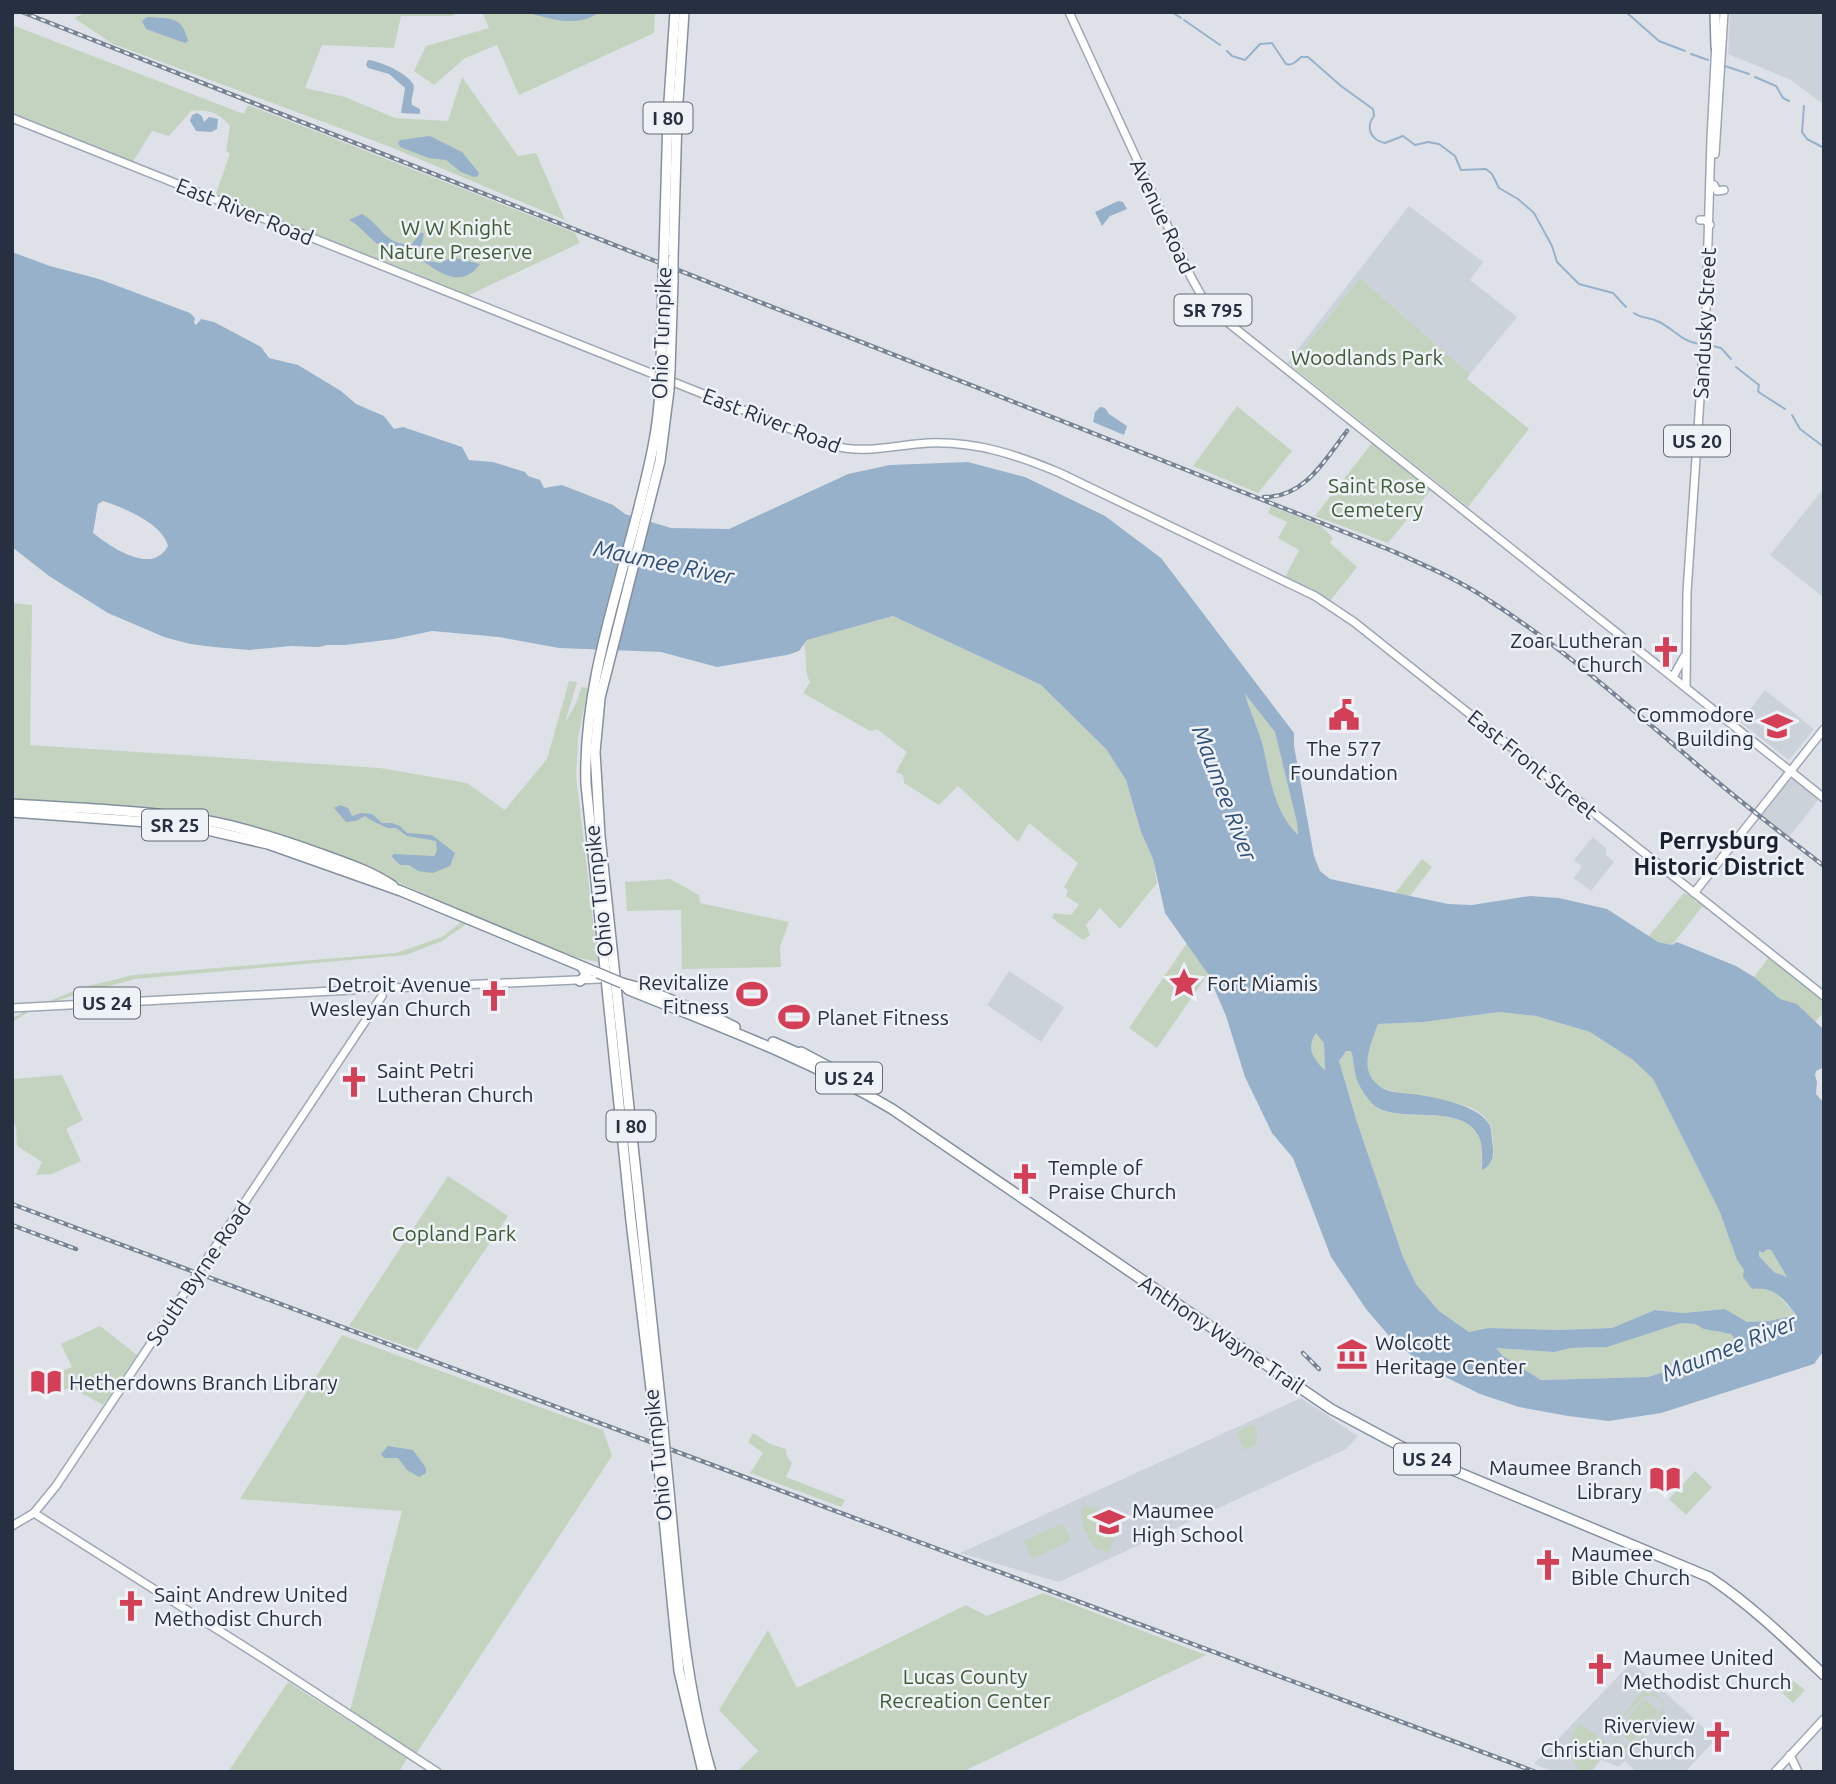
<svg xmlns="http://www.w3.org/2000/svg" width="1836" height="1784" viewBox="0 0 1836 1784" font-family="Ubuntu,sans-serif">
<rect width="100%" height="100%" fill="#dee2e8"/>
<g fill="#ccd2da">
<path d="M1730,12H1824V105L1791,80L1728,54Z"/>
<path d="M1409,206L1483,262L1470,280L1517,317L1470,374L1360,278L1290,365L1287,363Z"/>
<path d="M1824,488V598L1770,555Z"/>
<path d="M1765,690L1814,729L1789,760L1740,722Z"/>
<path d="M1791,778L1819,799L1789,837L1762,815Z"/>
<path d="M1593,837L1606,848V855L1614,862L1591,891L1574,878L1582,867L1574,860Z"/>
<path d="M1009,971L1064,1007L1041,1042L987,1005Z"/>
<path d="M1301,1398L1358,1436L1346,1449L1059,1582L960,1553Z"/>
<path d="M1632,1662L1716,1739L1685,1772H1636L1625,1761L1619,1767L1601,1760L1592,1772H1555L1534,1764Z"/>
</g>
<g fill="#c4d3bf" fill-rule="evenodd">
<path d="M87,12H460L452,16H401L394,48L322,45L305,88L345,97L395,118L448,121L462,77L518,156L536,153L565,220L388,146L113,44L74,18Z"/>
<path d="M482,12H655L654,33L519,95L497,45L465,58L434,85L414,71L426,46L489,28Z"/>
<path d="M12,25L244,114L248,105L575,233L580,243L465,297L215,196L230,154L226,151L230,126C220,113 208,109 191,111L169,136L152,131L132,163L12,115Z"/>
<path d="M1360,278L1470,374L1467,379L1529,429L1468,507L1290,365Z"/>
<path d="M1237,406L1292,451L1258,493L1193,466Z"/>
<path d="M1372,443L1431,490L1388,543L1315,516Z"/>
<path d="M1271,506L1321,526L1333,538L1330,543L1357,567L1330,601L1284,579L1299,550L1278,538L1287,522L1268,513Z"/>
<path d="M12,603L32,605L30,745L380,768L467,783L505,810L547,759L569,681L577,682L565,723L577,701L581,687L588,688L578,738L576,776L598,962L575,957L477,917L442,941L406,955L135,979L40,1005L12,1022V1018L21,1014L28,1003H44L84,987L133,975L396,953L442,937L470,915L354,862L227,822L168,810L12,799Z"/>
<path d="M893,616L1041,685L1106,749L1126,780L1141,832L1153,859L1157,883L1120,929L1100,908L1086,925L1090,935L1083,940L1052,918L1054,913L1071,915L1079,905L1066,896L1068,890L1064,887L1078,863L1029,823L1018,842L958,786L939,805L904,783L903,775L896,772L907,752L877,729L870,731L803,693L810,682C803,671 808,658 804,645L807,640Z"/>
<path d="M1245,694L1275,732L1297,823L1298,836C1274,811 1270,777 1263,746C1258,728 1248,711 1245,694Z"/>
<path d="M1422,859L1432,867L1410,896L1395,893Z"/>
<path d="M670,879L699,895L700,903L789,922L780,947L781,967L682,969L681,910L627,911L625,882Z"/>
<path d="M1684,893L1694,898L1696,903L1699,901L1707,906V910L1702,907L1672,945L1658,942L1649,936Z"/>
<path d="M1187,943L1208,974L1157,1048L1129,1028Z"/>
<path d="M1769,957L1824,1001V1012L1815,1022L1797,1004L1780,1000L1754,977Z"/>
<path d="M1499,1012L1536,1016L1590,1032L1633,1060L1653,1079L1719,1210L1737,1260L1744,1270L1777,1294L1796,1315L1769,1321L1747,1322L1725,1309L1683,1313L1655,1310L1612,1328L1558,1330L1488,1328L1469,1332L1439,1311L1416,1284L1403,1257L1357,1122L1339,1061L1346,1051H1351C1354,1059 1354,1063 1355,1071C1356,1083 1368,1102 1378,1108C1406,1124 1461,1102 1479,1137C1483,1145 1481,1160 1482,1169L1494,1155C1493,1146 1493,1135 1491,1127C1475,1084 1370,1111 1366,1066C1366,1053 1374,1037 1378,1024L1424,1022Z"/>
<path d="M1316,1033H1318L1324,1043L1325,1070C1313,1059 1306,1048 1316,1033Z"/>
<path d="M62,1075L83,1120L66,1129L81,1161L52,1174L36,1175L42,1162L17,1146L16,1127L12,1119V1079Z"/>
<path d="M448,1176L508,1216L417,1350L349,1326Z"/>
<path d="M1767,1249L1771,1250L1787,1277L1774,1272L1759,1256V1251L1762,1253Z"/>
<path d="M1681,1323L1695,1324L1705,1329L1731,1334L1735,1340L1697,1362L1648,1377L1541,1380L1503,1356L1496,1348L1554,1352L1571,1348H1589Z"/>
<path d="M100,1326L137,1355L103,1405L72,1388L63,1390L57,1373L72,1367L61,1344Z"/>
<path d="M342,1335L603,1430L612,1456L416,1754L350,1711L402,1511L240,1499Z"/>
<path d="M1253,1424L1257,1432L1256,1445L1244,1450L1237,1432Z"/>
<path d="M753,1433L770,1444L786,1449L787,1457L792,1463L786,1477L845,1500L841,1507L750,1473L763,1453L748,1442Z"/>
<path d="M1695,1471L1712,1487L1686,1515L1669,1499Z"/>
<path d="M1085,1505L1121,1517L1109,1553L1095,1548C1087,1534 1076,1520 1085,1505Z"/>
<path d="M1063,1523L1071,1540L1032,1559L1024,1541Z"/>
<path d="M1043,1593L1206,1655L962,1772H737L758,1751L719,1710L768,1630L797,1688L966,1605L987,1616Z"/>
<path d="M1786,1675L1805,1690L1793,1703L1775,1686Z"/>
<path d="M288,1682L407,1758L399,1772H228Z"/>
<path d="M1646,1688L1648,1690L1646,1693L1655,1694L1662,1699L1665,1714L1630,1754L1627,1752L1629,1749L1620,1748L1614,1742L1611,1728ZM1645,1696C1675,1694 1659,1719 1648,1730C1638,1740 1625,1756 1614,1737L1617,1724Z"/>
<path d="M1645,1699L1659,1712L1631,1742L1617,1730Z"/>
<path d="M1579,1723L1610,1745V1748L1589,1772H1581L1568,1752L1574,1731Z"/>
</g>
<g fill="#98b1ca" fill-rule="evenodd">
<path d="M524,12H600C576,29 550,18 524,12Z"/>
<path d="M147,17C170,19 182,15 188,41L185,43L146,29L142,21Z"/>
<path d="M368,60C380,61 407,73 413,84C416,89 410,98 412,105L420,109V114L401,113L405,88L389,74L368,68L366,65Z"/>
<path d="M197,113L202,116L204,122L209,117L218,119L217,129L211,132L196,131L190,121L192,115Z"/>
<path d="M430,136L462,152L479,173L478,176L474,177L461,172L446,160L429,158L400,147L398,143L400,140Z"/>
<path d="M1118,201L1123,202L1127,209L1110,216L1102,226L1095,212Z"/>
<path d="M362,214C381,224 384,246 412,244L420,233H424L421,247L428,261L441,263L452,257L480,264C458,295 428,264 408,249C400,247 393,251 385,248C370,242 362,226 349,220Z"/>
<path d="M12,252L50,266L99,279L190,313L195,318L194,323L196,325L201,319L214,322L261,347L269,358L298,365L341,391L356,404L384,416L394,429L403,427L462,447L469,460L493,462L525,472L528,476L540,480L544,488L562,485L613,505L625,514L671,528L729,529L848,474L890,465L968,462L1025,477L1105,516L1161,558L1294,733V746L1314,856L1320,871L1330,879L1448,904L1472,905L1530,896L1559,898L1607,909L1658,942L1672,945L1677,942L1736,966L1754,977L1780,999L1797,1004L1824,1030V1067L1816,1071L1815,1075L1817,1082L1816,1094L1824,1103V1355L1821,1354L1814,1364L1661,1413L1609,1421L1568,1416L1519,1407L1480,1394L1419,1364L1409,1353L1396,1344L1366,1309L1331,1257L1293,1158L1272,1133L1245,1077L1226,1016L1208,974L1165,913L1153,859L1141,832L1126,780L1106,749L1041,685L893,616L807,640L799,651L787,655L717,667L661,652L559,648L499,637L432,631L394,639L345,645H327L319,647L291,646L249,650L214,647L190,644L164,637L108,613L49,576L12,547ZM103,501C123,507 163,524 168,546C152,576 111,547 93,533L98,504ZM1245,694L1275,732L1297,823L1298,835C1274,812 1270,777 1263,746C1258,728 1250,712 1245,694ZM1499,1012L1536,1016L1590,1032L1633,1060L1653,1079L1719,1210L1737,1260L1744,1270L1743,1277L1752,1289C1774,1286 1784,1299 1796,1315L1769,1321L1747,1322L1725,1309L1683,1313L1655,1310L1612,1328L1558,1330L1488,1328L1469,1332L1439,1311L1416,1284L1403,1257L1357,1122L1339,1061L1346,1051H1351C1354,1059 1353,1063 1355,1072C1356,1083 1368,1102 1378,1108C1406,1123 1463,1103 1479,1137C1483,1146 1482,1160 1482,1170C1491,1166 1494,1157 1493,1148C1492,1141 1492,1132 1490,1126C1481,1105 1434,1097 1413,1094C1401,1093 1386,1093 1377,1084C1358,1068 1372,1043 1378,1024L1424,1022ZM1316,1033L1324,1043L1325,1070C1313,1059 1306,1048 1316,1033ZM1767,1249L1771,1250L1787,1277L1774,1272L1759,1256V1251L1763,1253ZM1681,1323L1695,1324L1704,1329L1731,1334L1735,1340L1697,1362L1648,1377L1541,1380L1503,1356L1496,1348L1554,1352L1571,1348L1607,1347Z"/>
<path d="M1100,407L1105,408L1109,414L1127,426L1124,435L1093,422L1095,412Z"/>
<path d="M340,805L348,808L352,816L361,813L372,814L382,823H392L400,826L407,833L432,835L455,853L450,866L433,873L418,871L409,865H400L392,857L393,854L434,856L437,851L436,841L407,836L396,828H387C380,824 371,821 365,816L356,821L346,822L334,808Z"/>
<path d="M388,1446L413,1450L426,1468V1473L419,1477L407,1470L398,1458H384L381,1454Z"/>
</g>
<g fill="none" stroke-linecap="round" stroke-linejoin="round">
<g stroke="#98b1ca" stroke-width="2">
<path d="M1172,12L1181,18"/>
<path d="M1626,12L1659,41L1685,51"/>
<path d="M1184,20L1220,45"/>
<path d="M1227,51L1232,56L1245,60L1260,44L1272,43L1286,64C1292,66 1297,61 1301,57H1308L1341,86L1373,109L1374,116C1365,128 1371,140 1385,143L1403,136L1415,145L1428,142L1439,144L1455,156L1461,170L1486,169L1492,174L1499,188L1518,199L1534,213L1552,246L1557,262L1579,284L1613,293L1626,307"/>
<path d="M1691,54L1708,60"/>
<path d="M1725,66L1749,74"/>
<path d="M1755,77L1776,86L1783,98L1789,101"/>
<path d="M1804,106L1802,132L1807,139L1824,148"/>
<path d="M1634,313C1642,319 1649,317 1657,321C1672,327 1682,342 1699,344"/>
<path d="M1709,345L1721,348L1731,359"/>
<path d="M1736,367L1759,385L1758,391L1760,393L1785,409"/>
<path d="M1792,415L1800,429L1824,447"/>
</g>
<defs>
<g id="major">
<path d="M1069,12L1191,277L1201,295L1216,313L1824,798"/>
<path d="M12,118L831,445C865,455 894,445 928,443C975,441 1018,455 1060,473L1315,596L1354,622L1824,996"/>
<path d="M1715,154L1724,12"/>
<path d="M1714,185L1717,191L1724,190"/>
<path d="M1700,220H1705L1710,225"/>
<path d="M1673,677L1684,657"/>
<path d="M1686,687L1687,592L1706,310L1711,139L1716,42"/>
<path d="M1694,893L1824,729"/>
<path d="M12,1008L352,990L382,985L392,988L599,979"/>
<path d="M34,1513L267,1661L437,1772"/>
<path d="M12,1526L34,1513L56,1486L382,996"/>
<path d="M1790,1755L1798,1772"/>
<path d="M1775,1772L1824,1719"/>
</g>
<g id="highway">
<path d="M1715,12L1716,47"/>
<path d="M664,255L668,116L675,12"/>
<path d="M673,259L677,116L684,12"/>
<path d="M661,365L663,276"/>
<path d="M670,369L673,280"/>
<path d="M12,804C76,808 140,810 203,820C243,827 283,840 321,854C346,863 371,871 393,886"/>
<path d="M12,812L161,823L203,829L268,844L401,891L598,973"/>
<path d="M580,981L587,975L582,967"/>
<path d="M622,983L629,990C718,1026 809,1059 892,1109L1331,1409L1417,1455L1709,1577C1751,1605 1787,1640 1824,1675"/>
<path d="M622,983L645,989L705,1014"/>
<path d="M702,1011L735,1027"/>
<path d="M773,1042L805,1056"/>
<path d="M801,1052L833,1069"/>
<path d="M654,1414L631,1221L586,784C583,690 616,598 639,507C649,467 659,428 660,387"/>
<path d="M662,1417L600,836L595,752L600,698L660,461L669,390"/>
<path d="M658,1457L679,1671L703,1772"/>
<path d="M666,1461C677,1564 681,1671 711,1772"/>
</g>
</defs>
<use href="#major" stroke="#9da7b4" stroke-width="10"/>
<use href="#highway" stroke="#85909f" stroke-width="12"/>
<use href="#major" stroke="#fff" stroke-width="7"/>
<use href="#highway" stroke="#fff" stroke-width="9"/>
<defs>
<g id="rail">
<path d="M22,12L1390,550C1424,565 1459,580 1490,601C1568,651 1637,714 1707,773C1744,805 1785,836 1824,866"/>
<path d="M1264,497C1304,498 1325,460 1347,431"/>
<path d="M12,1204L1536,1772"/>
<path d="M12,1225L76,1249"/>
<path d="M1303,1353L1319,1369"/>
</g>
</defs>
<use href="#rail" stroke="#778292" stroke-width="4.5"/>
<use href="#rail" stroke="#eef1f6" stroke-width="2" stroke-dasharray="5" stroke-linecap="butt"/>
<defs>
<g id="highway-bridge">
<path d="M663,276L664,255"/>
<path d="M673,280V259"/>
<path d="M660,387L661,365"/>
<path d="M669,390L670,369"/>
<path d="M598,973L622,983"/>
<path d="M654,1414L658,1457"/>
<path d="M662,1417L666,1461"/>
</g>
</defs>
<use href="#highway-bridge" stroke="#85909f" stroke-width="12" stroke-linecap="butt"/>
<use href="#highway-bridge" stroke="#fff" stroke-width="9"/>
</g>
<defs>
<symbol id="church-bare" viewBox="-9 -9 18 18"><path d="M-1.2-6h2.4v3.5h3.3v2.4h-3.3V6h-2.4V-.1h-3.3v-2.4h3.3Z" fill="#d23f57" stroke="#eef1f6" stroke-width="2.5" paint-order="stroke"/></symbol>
<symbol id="civic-bare" viewBox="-9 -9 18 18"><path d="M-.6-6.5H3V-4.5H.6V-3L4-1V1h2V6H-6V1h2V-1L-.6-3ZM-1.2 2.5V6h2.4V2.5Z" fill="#d23f57" stroke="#eef1f6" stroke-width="2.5" paint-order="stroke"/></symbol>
<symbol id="school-bare" viewBox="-9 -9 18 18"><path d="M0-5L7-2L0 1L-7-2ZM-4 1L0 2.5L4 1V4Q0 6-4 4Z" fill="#d23f57" stroke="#eef1f6" stroke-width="2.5" paint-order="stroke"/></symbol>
<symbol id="sight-bare" viewBox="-9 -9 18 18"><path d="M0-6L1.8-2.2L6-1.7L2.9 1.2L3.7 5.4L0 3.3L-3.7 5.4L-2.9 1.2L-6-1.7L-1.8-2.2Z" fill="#d23f57" stroke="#eef1f6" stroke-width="2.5" paint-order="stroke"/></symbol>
<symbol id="stadium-bare" viewBox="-9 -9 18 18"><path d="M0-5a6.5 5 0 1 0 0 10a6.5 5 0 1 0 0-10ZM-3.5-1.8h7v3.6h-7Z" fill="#d23f57" stroke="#eef1f6" stroke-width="2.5" paint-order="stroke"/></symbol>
<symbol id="museum-bare" viewBox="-9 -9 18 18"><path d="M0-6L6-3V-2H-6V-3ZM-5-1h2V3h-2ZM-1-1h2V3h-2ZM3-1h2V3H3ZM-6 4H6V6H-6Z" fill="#d23f57" stroke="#eef1f6" stroke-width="2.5" paint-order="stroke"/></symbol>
<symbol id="library-bare" viewBox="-9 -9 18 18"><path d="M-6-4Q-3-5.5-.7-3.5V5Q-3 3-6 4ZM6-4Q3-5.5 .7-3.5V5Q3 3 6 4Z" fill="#d23f57" stroke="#eef1f6" stroke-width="2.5" paint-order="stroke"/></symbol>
</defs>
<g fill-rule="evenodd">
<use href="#church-bare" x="1644" y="630" width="44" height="44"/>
<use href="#civic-bare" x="1322" y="693" width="44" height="44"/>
<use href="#school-bare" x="1755" y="704" width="44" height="44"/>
<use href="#sight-bare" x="1162" y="961" width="44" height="44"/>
<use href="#stadium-bare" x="730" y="972" width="44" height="44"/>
<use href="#church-bare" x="472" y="974" width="44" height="44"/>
<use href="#stadium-bare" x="772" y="995" width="44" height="44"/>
<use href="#church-bare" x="332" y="1060" width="44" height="44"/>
<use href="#church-bare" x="1003" y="1157" width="44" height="44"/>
<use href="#museum-bare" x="1330" y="1332" width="44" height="44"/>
<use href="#library-bare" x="24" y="1360" width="44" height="44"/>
<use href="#library-bare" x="1643" y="1457" width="44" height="44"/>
<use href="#school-bare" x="1087" y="1500" width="44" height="44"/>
<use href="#church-bare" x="1526" y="1543" width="44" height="44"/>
<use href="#church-bare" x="109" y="1584" width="44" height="44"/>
<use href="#church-bare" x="1578" y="1647" width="44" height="44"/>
<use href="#church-bare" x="1696" y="1715" width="44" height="44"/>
</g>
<g text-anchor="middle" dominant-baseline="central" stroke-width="5" stroke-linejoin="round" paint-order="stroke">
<g fill="#eef1f6" stroke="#636a77" stroke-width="2">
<rect x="643.5" y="102.5" width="49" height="31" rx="5"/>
<rect x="1174.5" y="294.5" width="77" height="31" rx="5"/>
<rect x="1664" y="425.5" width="66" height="31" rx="5"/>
<rect x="142" y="809.5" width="66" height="31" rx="5"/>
<rect x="74" y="987.5" width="66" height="31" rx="5"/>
<rect x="816" y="1062.5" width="66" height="31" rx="5"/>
<rect x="606.5" y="1110.5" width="49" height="31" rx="5"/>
<rect x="1394" y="1443.5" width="66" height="31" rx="5"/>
</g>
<g font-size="19" font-weight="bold" fill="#273040">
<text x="668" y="118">I 80</text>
<text x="1213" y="310">SR 795</text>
<text x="1697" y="441">US 20</text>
<text x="175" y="825">SR 25</text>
<text x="107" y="1003">US 24</text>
<text x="849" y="1078">US 24</text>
<text x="631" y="1126">I 80</text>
<text x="1427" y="1459">US 24</text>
</g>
<g font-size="21" fill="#273040" stroke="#eef1f6">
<text transform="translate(245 211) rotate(22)">East River Road</text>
<text transform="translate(1163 216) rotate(65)">Avenue Road</text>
<text transform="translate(1704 323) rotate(-87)">Sandusky Street</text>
<text transform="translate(661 333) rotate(-88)">Ohio Turnpike</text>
<text transform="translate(772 420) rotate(21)">East River Road</text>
<text transform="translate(1533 764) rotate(39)">East Front Street</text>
<text transform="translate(598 891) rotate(-96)">Ohio Turnpike</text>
<text transform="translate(198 1273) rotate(-56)">South Byrne Road</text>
<text transform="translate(1222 1334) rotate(34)">Anthony Wayne Trail</text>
<text transform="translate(657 1455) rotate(-96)">Ohio Turnpike</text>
</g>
<g font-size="21" fill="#3c5c34" stroke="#eef1f6">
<text x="456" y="227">W W Knight<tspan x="456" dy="24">Nature Preserve</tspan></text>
<text x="1367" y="357">Woodlands Park</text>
<text x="1377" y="485">Saint Rose<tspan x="1377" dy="24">Cemetery</tspan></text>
<text x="454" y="1233">Copland Park</text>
<text x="965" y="1676">Lucas County<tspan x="965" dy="24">Recreation Center</tspan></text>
</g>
<g font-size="21" fill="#273040" stroke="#eef1f6" text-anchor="start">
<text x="1643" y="640" text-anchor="end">Zoar Lutheran<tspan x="1643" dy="24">Church</tspan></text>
<text x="1754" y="714" text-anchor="end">Commodore<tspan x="1754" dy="24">Building</tspan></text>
<text x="1344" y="748" text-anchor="middle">The 577<tspan x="1344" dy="24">Foundation</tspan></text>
<text x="729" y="982" text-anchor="end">Revitalize<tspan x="729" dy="24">Fitness</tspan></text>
<text x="1207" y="983">Fort Miamis</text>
<text x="471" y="984" text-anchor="end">Detroit Avenue<tspan x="471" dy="24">Wesleyan Church</tspan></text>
<text x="817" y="1017">Planet Fitness</text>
<text x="377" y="1070">Saint Petri<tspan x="377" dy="24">Lutheran Church</tspan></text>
<text x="1048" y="1167">Temple of<tspan x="1048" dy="24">Praise Church</tspan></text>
<text x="1375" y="1342">Wolcott<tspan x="1375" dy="24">Heritage Center</tspan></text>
<text x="69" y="1382">Hetherdowns Branch Library</text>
<text x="1642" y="1467" text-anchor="end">Maumee Branch<tspan x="1642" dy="24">Library</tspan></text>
<text x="1132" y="1510">Maumee<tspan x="1132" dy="24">High School</tspan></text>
<text x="1571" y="1553">Maumee<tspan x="1571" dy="24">Bible Church</tspan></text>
<text x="154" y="1594">Saint Andrew United<tspan x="154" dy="24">Methodist Church</tspan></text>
<text x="1623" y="1657">Maumee United<tspan x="1623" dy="24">Methodist Church</tspan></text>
<text x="1695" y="1725" text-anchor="end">Riverview<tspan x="1695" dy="24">Christian Church</tspan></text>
</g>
<g font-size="23" font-style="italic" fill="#305075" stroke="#eef1f6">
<text transform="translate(664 562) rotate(12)">Maumee River</text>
<text transform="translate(1225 793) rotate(69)">Maumee River</text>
<text transform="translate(1729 1347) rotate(-22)">Maumee River</text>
</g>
<g font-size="23" font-weight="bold" fill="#192130" stroke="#eef1f6">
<text x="1719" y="840">Perrysburg<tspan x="1719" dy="26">Historic District</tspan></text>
</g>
</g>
<rect width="1836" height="1784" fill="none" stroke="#273040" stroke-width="28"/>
</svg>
